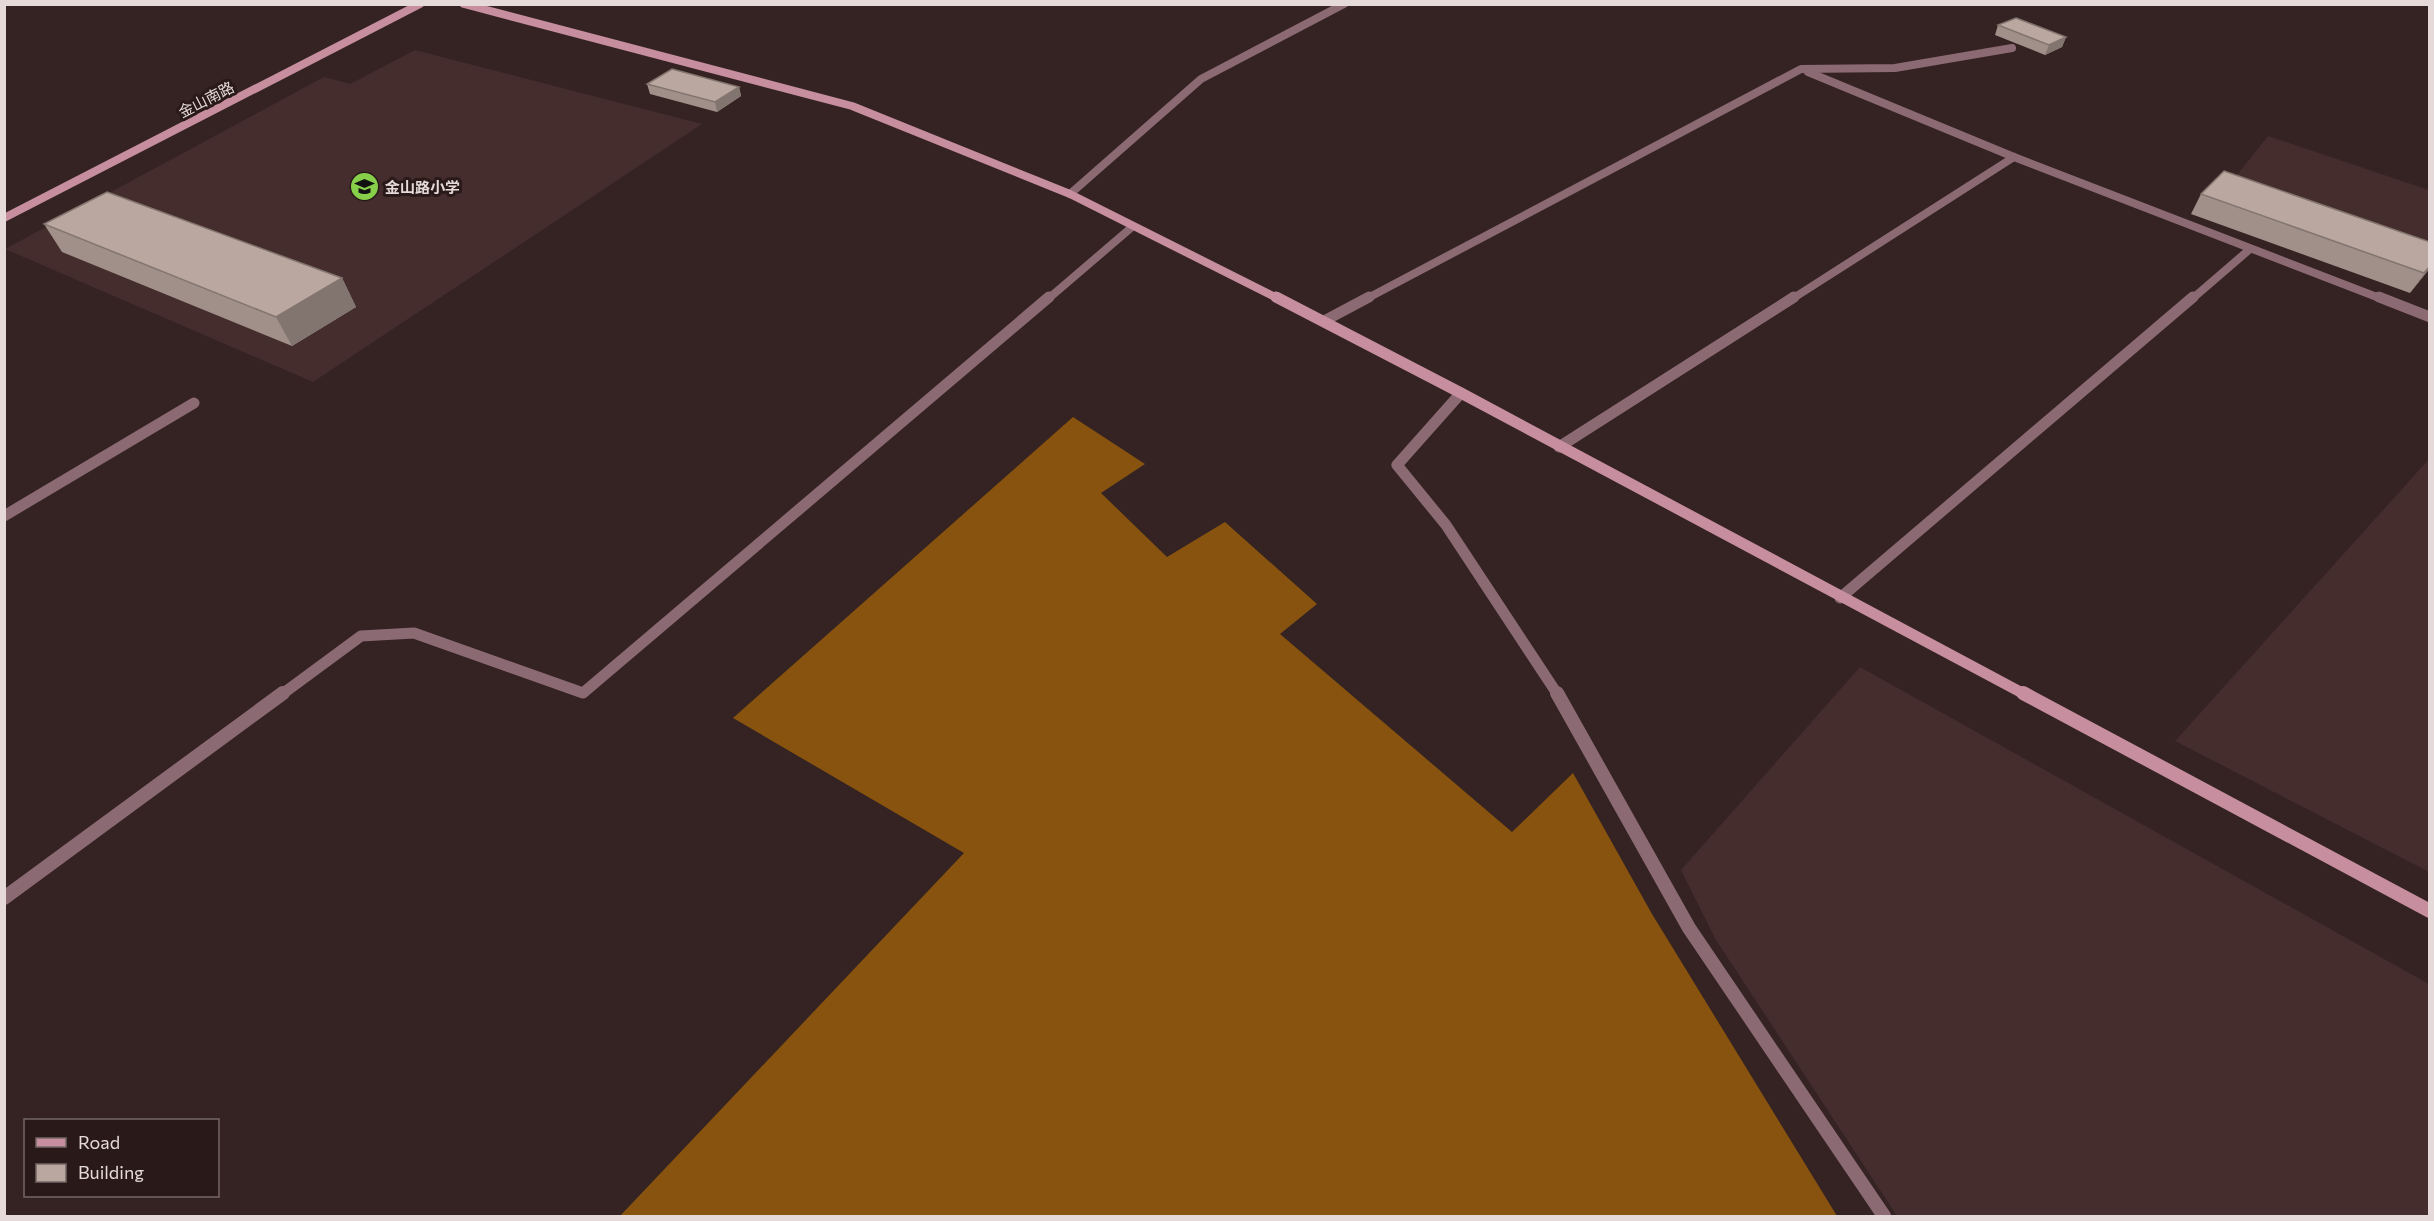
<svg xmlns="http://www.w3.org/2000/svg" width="2434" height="1221" viewBox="0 0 2434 1221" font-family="Commissioner,'Noto Sans SC',sans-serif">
<rect width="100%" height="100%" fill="#342322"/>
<g fill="#442d2c">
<path d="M415,50L702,124L313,382L5,249L324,77L350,84Z"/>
<path d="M2268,136L2429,190V259L2229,185Z"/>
<path d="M2429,459V872L2175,741Z"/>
<path d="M1860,667L2429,984V1216H1897L1716,940L1681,870Z"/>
</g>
<path fill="#87530e" d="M1073,417L1145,464L1101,493L1167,557L1225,522L1317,604L1280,634L1512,832L1573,773L1652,914L1837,1216H620L964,853L733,718Z"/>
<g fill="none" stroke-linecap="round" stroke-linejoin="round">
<g stroke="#8c6a73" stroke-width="8">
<path d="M1808,72L2014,157L2382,299"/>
<path d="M1070,194L1201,79L1344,4"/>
<path d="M1048,299L1132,227"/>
<path d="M1366,299L1801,69L1895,68L2012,48"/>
<path d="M1792,299L2014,157"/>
<path d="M2192,299L2250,249"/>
</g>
<g stroke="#8c6a73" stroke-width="11">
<path d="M2379,297L2430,317"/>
<path d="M1324,321L1369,297"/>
<path d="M1461,393L1397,465L1446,525L1558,695"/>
<path d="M1559,447L1794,297"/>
<path d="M4,516L194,403"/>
<path d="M1840,598L2193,297"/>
<path d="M281,695L361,636L414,633L583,693L1049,297"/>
</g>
<g stroke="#8c6a73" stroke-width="14">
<path d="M1557,693L1689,928L1884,1216"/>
<path d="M4,898L283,693"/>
</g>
<g stroke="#c68e9e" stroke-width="8">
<path d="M464,4L852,106L1070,194L1279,299"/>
<path d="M4,218L420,4"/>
</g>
<path stroke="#c68e9e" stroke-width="11" d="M1276,297L1461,393L2026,695"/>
<path stroke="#c68e9e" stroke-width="14" d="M2023,693L2430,911"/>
</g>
<g fill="#a09089">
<path d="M1998,25L2066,37L2062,47L2045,55L1995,35Z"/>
<path d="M647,84L739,87L741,96L717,112L650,94Z"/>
<path d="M2201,194L2430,242V268L2410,293L2191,214Z"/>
<path d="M44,224L342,278L356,307L292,346L62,252Z"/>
</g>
<g fill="#82756f">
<path d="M2066,37L2062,47L2045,55L2049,45Z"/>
<path d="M739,87L741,96L717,112L715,102Z"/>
<path d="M2430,266V268L2410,293Z"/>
<path d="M342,278L356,307L292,346L276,317Z"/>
</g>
<g fill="#baa79f" stroke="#82756f" stroke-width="1.5">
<path d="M2016,18L2066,37L2049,45L1998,25Z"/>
<path d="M672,69L739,87L715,102L647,84Z"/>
<path d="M2224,171L2430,242V266L2424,273L2201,194Z"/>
<path d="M107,192L342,278L276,317L44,224Z"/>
</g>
<defs>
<symbol id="school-disc" viewBox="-11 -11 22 22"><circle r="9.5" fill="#87cf4a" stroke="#291a19"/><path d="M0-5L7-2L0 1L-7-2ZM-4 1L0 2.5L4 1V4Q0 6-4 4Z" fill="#111"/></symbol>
</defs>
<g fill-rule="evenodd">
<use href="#school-disc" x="348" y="170" width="33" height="33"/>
</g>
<g text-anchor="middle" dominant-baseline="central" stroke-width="6" stroke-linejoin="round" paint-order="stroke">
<g font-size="15" fill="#e5dad9" stroke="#291a19">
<text transform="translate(206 99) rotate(-27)">金山南路</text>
</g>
<g font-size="15" font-weight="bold" fill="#e5dad9" stroke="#291a19" text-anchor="start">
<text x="385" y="187">金山路小学</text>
</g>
</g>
<rect width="2434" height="1221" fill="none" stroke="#e5dad9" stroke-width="12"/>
<rect x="24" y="1119" width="195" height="78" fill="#291a19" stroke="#746766" stroke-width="1.5"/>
<rect x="36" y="1138" width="30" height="9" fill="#c68e9e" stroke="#746766" stroke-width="1.5"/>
<text x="78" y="1149" font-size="18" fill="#e5dad9">Road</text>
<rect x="36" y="1164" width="30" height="18" fill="#baa79f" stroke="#746766" stroke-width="1.5"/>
<text x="78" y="1179" font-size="18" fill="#e5dad9">Building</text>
</svg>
